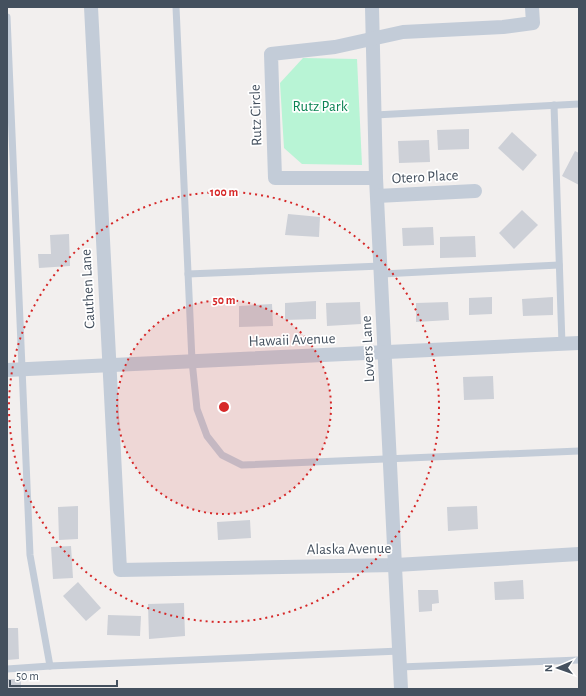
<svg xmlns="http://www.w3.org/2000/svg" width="586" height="696" viewBox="0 0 586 696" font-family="'Alegreya Sans',sans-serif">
<rect width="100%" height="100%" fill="#f2efee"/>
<path fill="#b8f4d5" d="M303,58L357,59L362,165L302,164L284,148L280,83Z"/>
<g fill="#cdd0d7">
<path d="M469,129V149L438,150L437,130Z"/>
<path d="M512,132L537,155L523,171L498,148Z"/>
<path d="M429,140L430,162L399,163L398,141Z"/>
<path d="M575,151L579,153V185L562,176Z"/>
<path d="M522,210L538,225L514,249L499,233Z"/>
<path d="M288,214L320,217L319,237L285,235Z"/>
<path d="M433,227L434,245L403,246L402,228Z"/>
<path d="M69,234L70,266L39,268L38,254H51L50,235Z"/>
<path d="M475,236L476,257L440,258V237Z"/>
<path d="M492,297V314L469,315V298Z"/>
<path d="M553,297V315L523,316L522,299Z"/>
<path d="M316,301V319L285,320V303Z"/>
<path d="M360,302L361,324L327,326L326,303Z"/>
<path d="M448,302L449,320L416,322V303Z"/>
<path d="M272,304L273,326L239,327V306Z"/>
<path d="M493,376L494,399L464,400L463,377Z"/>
<path d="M78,506V539L59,540L58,507Z"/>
<path d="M477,506L478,529L448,531L447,507Z"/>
<path d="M250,520L251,538L218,540L217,522Z"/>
<path d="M71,546L73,578L53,579L51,547Z"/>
<path d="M523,580L524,599L495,600L494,582Z"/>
<path d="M78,582L101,608L86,621L63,596Z"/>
<path d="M418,590H438L439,603L432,604V611L419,612Z"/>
<path d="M184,603L185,636L149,639L148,604Z"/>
<path d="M108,615L141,616L140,636L107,635Z"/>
<path d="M7,628H18L19,659L7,660Z"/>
<rect x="7" y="679" width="14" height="10"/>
</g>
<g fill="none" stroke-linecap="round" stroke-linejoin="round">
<g stroke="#c3ccd8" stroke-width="7">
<path d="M176,7L192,361L197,409L207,436L222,455L242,465L579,451"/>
<path d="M7,17L30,555L50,666"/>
<path d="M554,105L562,344"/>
<path d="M375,115L579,104"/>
<path d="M188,274L381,266"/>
<path d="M382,274L559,265"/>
<path d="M400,667L579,660"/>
<path d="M7,669L50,666L400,651"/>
</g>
<g stroke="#c3ccd8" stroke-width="14">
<path d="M91,7L120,570L396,565L579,554"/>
<path d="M372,7L376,178L401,689"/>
<path d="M376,178H275L271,54L335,47L403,32L503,27L533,23L532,7"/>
<path d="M377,196L475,191"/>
<path d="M7,370L579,343"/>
</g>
</g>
<circle cx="224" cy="407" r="107" fill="#d62828" fill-opacity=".12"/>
<g fill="none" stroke="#d62828" stroke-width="2" stroke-dasharray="2 4">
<circle cx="224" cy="407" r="107"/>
<circle cx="224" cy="407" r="215"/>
</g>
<g text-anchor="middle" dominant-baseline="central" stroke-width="3.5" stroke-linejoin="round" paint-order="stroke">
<g font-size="15" fill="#0c8354" stroke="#fff">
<text x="320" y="106">Rutz Park</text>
</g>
<g font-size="15" fill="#44505e" stroke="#fff">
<text transform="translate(256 115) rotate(-92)">Rutz Circle</text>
<text transform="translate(425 177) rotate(-3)">Otero Place</text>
<text transform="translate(88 289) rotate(-93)">Cauthen Lane</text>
<text transform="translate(292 340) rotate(-2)">Hawaii Avenue</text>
<text transform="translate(368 349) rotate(-93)">Lovers Lane</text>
<text transform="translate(349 549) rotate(-1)">Alaska Avenue</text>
</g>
</g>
<circle cx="224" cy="407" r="6" fill="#d62828" stroke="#fff" stroke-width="2"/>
<g font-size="12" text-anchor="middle" font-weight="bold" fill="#d62828" stroke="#fff" stroke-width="3.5" stroke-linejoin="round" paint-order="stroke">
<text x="224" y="196">100 m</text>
<text x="224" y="304">50 m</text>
</g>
<rect width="586" height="696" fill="none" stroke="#44505e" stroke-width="16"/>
<g transform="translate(558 668) rotate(268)" stroke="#ffffff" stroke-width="3" paint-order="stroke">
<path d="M0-3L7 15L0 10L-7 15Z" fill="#44505e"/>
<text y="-6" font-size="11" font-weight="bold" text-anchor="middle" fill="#44505e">N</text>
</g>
<path d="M10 680v6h107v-6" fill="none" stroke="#44505e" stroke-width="2"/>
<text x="16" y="680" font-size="12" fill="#44505e" stroke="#ffffff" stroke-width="3" paint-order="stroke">50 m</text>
</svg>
